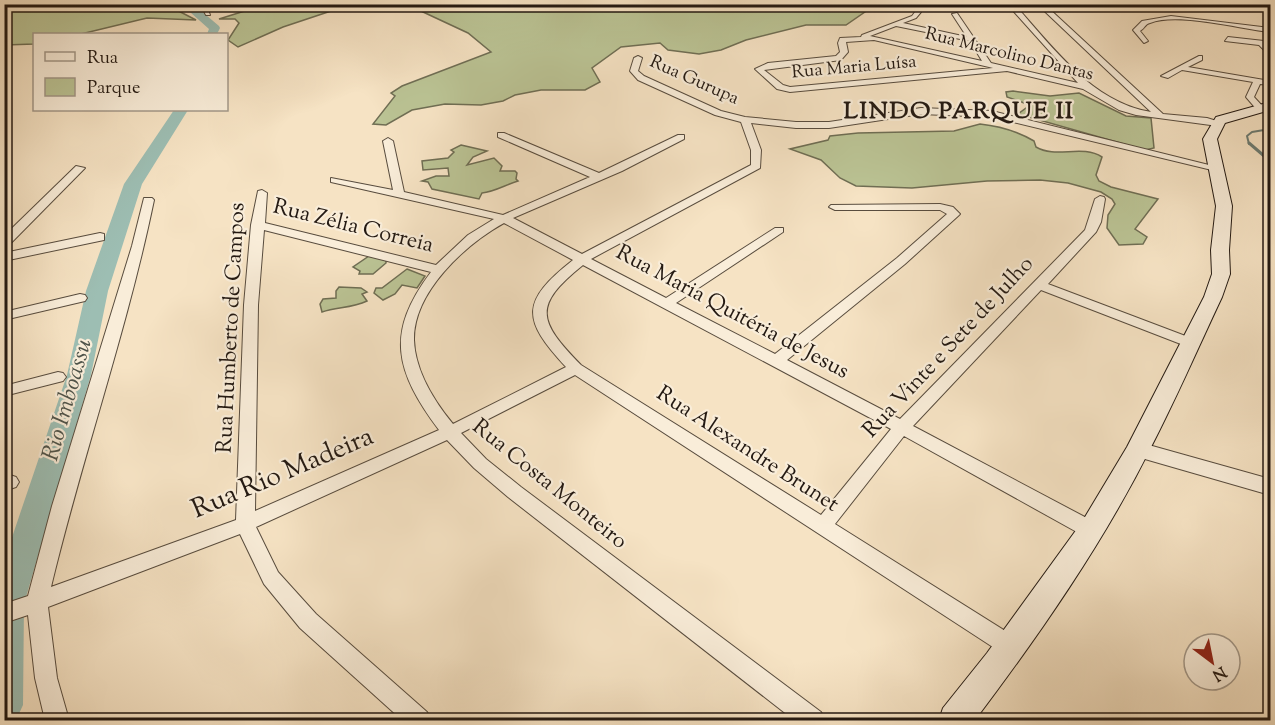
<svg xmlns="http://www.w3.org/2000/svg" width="1275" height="725" viewBox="0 0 1275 725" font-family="'Sorts Mill Goudy',serif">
<rect width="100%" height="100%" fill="#f6e3c4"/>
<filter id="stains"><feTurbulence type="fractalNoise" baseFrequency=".00333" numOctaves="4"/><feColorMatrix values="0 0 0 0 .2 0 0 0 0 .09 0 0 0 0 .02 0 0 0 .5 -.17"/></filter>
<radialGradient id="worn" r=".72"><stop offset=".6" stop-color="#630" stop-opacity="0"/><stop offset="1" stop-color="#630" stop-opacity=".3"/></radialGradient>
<g fill="#bbc495" stroke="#6f6e54" stroke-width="1.5">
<path d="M5,5H167L196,20L147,18L81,34H34V44L5,45Z"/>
<path d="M256,5H349L283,27L238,47L228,40L239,23L235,19H219L251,9Z"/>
<path d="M408,5H875L846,25H806L746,40L721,50L699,54L668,50L660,43L621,47L592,68L600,82L585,90H541L515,95L503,101L481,105L445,104L412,110L386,125L373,124L395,96L391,93L402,86L491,52L468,33Z"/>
<path d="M1013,91L1050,96L1079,93L1126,116L1151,118L1154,148L1145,150L1018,114L1030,105L1007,97L1006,92Z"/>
<path d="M980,124C999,126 1017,131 1034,141L1036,147C1056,159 1082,144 1102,157L1096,175L1099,181L1111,187L1158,199L1135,229L1147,237L1143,244L1119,245L1107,228L1108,215L1115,204L1112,199L1101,192L1068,183L1040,180L987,181L912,188L856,186L840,178L821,160L790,149L828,140L830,136L858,133L954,131Z"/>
<path d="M461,145L487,151L473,157L467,165L494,158L502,166L500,171H515L517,173L516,179L518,181C505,185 494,192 482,193L479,199L432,189L428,182L422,181L436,176H449L448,168L423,170L422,161L448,158L454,152L451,150Z"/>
<path d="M369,256L386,260V263L373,274H359L360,271L353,267Z"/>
<path d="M407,269L425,276L417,288L402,285L395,294L383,300L374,293L376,288H382Z"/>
<path d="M339,287L361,288L367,292L362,294L367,301C352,308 338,307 322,312L320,304L323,299L336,298V291Z"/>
</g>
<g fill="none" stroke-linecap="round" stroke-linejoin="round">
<path stroke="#6c7c73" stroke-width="2" d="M1249,144L1247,136L1252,132L1270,129"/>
<path stroke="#6c7c73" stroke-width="3" d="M1249,143L1270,161"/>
<g fill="#9dbeb3" fill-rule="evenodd">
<path d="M181,4H193L219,26L220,28L217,34H207L209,29Z"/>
<path d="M174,110H188L142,184L108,291L91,375L24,604L23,705L17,718L4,720V561L67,375L86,291L124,184Z"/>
</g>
<defs>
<g id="minor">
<path d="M200,4H206L210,15H206Z"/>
<path d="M1007,4H1014C1053,47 1091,102 1151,112L1037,4H1044L1163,114L1207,118L1223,123L1218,126L1136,115L1119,110L1083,89L1007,71L790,92L777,89L755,69L768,63L836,56L840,52L838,43L840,38L861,37L862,35L912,16L915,12L912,7L915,5L921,12L916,18L903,23L967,37L952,14L957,13L991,63L1078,83ZM896,26L970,41L982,61L870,36ZM874,40L989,67L993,68L790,87L783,85L764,70L841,60L848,52L846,42Z"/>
<path d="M1105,4L1072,7L1069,5V4Z"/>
<path d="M1141,4H1270V8L1144,6Z"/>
<path d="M1171,16L1270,28V32C1240,29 1178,12 1150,23C1145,24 1145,28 1140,31L1148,41L1144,43L1133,30L1142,21Z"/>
<path d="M1228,37L1264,41L1270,50V56L1259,45L1225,41Z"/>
<path d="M638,56L642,58L638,71L644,76L721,111L745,117L796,122H829L921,108L992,111L1221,168L1216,171L992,117L921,114L829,128H796L751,123L761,150L760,168L591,259L666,298L775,228H783V232L676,303L775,354L897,258L947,214L940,210H835L829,207L831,205L940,204L953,207L960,214L958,216L905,264L787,360L900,419L1085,230L1095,199L1100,196L1104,197L1105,199L1101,222L1096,232L1048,284L1196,340L1198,343L1196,346H1186L1041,290L913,426L1098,524L1101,530L1098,536L1091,538L1084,536L904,436L835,524L1018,639L1021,646L1018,653L1010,656L1002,653L575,375L461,433L486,459L521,487L821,712L825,720H794L508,497L474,468L447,440L256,527L278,572L316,614L427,712L431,720H402L300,628L264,584L240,534L48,607L57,678L69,720H45L35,678L28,615L4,623V604L28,596L52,506L132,246L144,198H152L154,200C127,331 82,457 51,587L236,520L244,305L251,225L258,191L262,190L267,193L265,223L436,265L468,235L494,219L331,182V178L393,190L383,141L388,138L393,141L404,192L503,215L590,177L498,137V133H504L599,173L678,135H684V139L622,171L513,218L582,254L751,165V150L741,122L715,115L638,80L630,71L634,58ZM504,223L573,260C521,301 521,319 566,367L453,424C434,401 415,370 414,340C413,292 466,244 504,223ZM264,230L431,272C385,333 395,371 439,430L255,511L258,305ZM583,265L891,429L821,515L581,365C538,321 532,306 583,265Z"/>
<path d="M1199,56H1202V60L1188,67L1270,81V85L1260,84L1254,97L1265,109L1264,111H1258L1246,97L1253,82L1182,70L1168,78L1161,76Z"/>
<path d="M76,166L85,168L8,246H4V236Z"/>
<path d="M100,233L104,234V240L4,261V253Z"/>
<path d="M80,294L85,295L87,298L85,301L4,320V312Z"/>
<path d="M58,372L63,373L66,377L63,381L4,396V386Z"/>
<path d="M10,475L16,477L19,482L16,487L4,491V477Z"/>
</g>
<path id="tertiary" d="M1138,442L1270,479V495L1131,455L1128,450L1131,445Z"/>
<path id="secondary" d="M1270,102V110L1225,123L1217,139L1232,206L1229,250L1230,274L1222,297C1198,348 1176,399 1150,449C1102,545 1039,635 975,720H939L943,708L987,653L1082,522L1127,447L1204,297L1212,274L1211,250L1216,206L1203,139L1216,117Z"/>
</defs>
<use href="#minor" stroke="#584c3e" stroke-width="2"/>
<use href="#tertiary" stroke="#584c3e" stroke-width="2"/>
<use href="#secondary" stroke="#231912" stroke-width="2"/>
<use href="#minor" fill="#f9edd9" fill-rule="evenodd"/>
<use href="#tertiary" fill="#f9edd9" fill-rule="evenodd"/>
<use href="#secondary" fill="#f9edd9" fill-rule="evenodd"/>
</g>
<g text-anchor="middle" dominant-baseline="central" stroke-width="4.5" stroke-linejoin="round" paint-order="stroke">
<g font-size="18" fill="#231912" stroke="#f9edd9">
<text transform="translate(1009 55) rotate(14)">Rua Marcolino Dantas</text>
<text transform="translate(854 68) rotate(-5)">Rua Maria Luísa</text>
<text transform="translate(694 81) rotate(24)">Rua Gurupa</text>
</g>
<g font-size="22" fill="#231912" stroke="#f9edd9">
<text transform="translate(353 227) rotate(14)">Rua Zélia Correia</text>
<text transform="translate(732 313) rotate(28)">Rua Maria Quitéria de Jesus</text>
<text transform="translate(232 328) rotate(-87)">Rua Humberto de Campos</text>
<text transform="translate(949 348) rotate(-47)">Rua Vinte e Sete de Julho</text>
<text transform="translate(747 450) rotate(33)">Rua Alexandre Brunet</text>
<text transform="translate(549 485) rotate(39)">Rua Costa Monteiro</text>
</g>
<g font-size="24" font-weight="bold" letter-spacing="1.5" fill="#231912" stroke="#f9edd9">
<text x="959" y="112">LINDO PARQUE II</text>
</g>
<g font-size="24" font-style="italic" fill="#4e534a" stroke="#f9edd9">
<text transform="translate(68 400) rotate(-74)">Rio Imboassu</text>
</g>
<g font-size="27" fill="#231912" stroke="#f9edd9">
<text transform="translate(283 474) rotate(-23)">Rua Rio Madeira</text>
</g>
</g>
<rect width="1275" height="725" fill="none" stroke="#f6e3c4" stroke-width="24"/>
<rect x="6" y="6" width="1263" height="713" fill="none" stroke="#231912" stroke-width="3"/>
<rect x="12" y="12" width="1251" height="701" fill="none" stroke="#231912" stroke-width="1.5"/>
<rect x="33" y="33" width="195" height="78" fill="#f9edd9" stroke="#a39889" stroke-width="1.5"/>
<rect x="45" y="52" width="30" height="9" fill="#f9edd9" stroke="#a39889" stroke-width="1.5"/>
<text x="87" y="63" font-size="18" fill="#231912">Rua</text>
<rect x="45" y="78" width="30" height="18" fill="#bbc495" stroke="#a39889" stroke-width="1.5"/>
<text x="87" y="93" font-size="18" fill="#231912">Parque</text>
<g transform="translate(1212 662) rotate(148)"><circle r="28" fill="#f9edd9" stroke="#a39889" stroke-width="1.5"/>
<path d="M0-4.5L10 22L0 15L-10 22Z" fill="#8f2418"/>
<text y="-9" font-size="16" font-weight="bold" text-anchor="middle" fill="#231912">N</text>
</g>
<rect width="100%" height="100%" filter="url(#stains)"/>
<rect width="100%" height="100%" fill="url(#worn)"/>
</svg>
